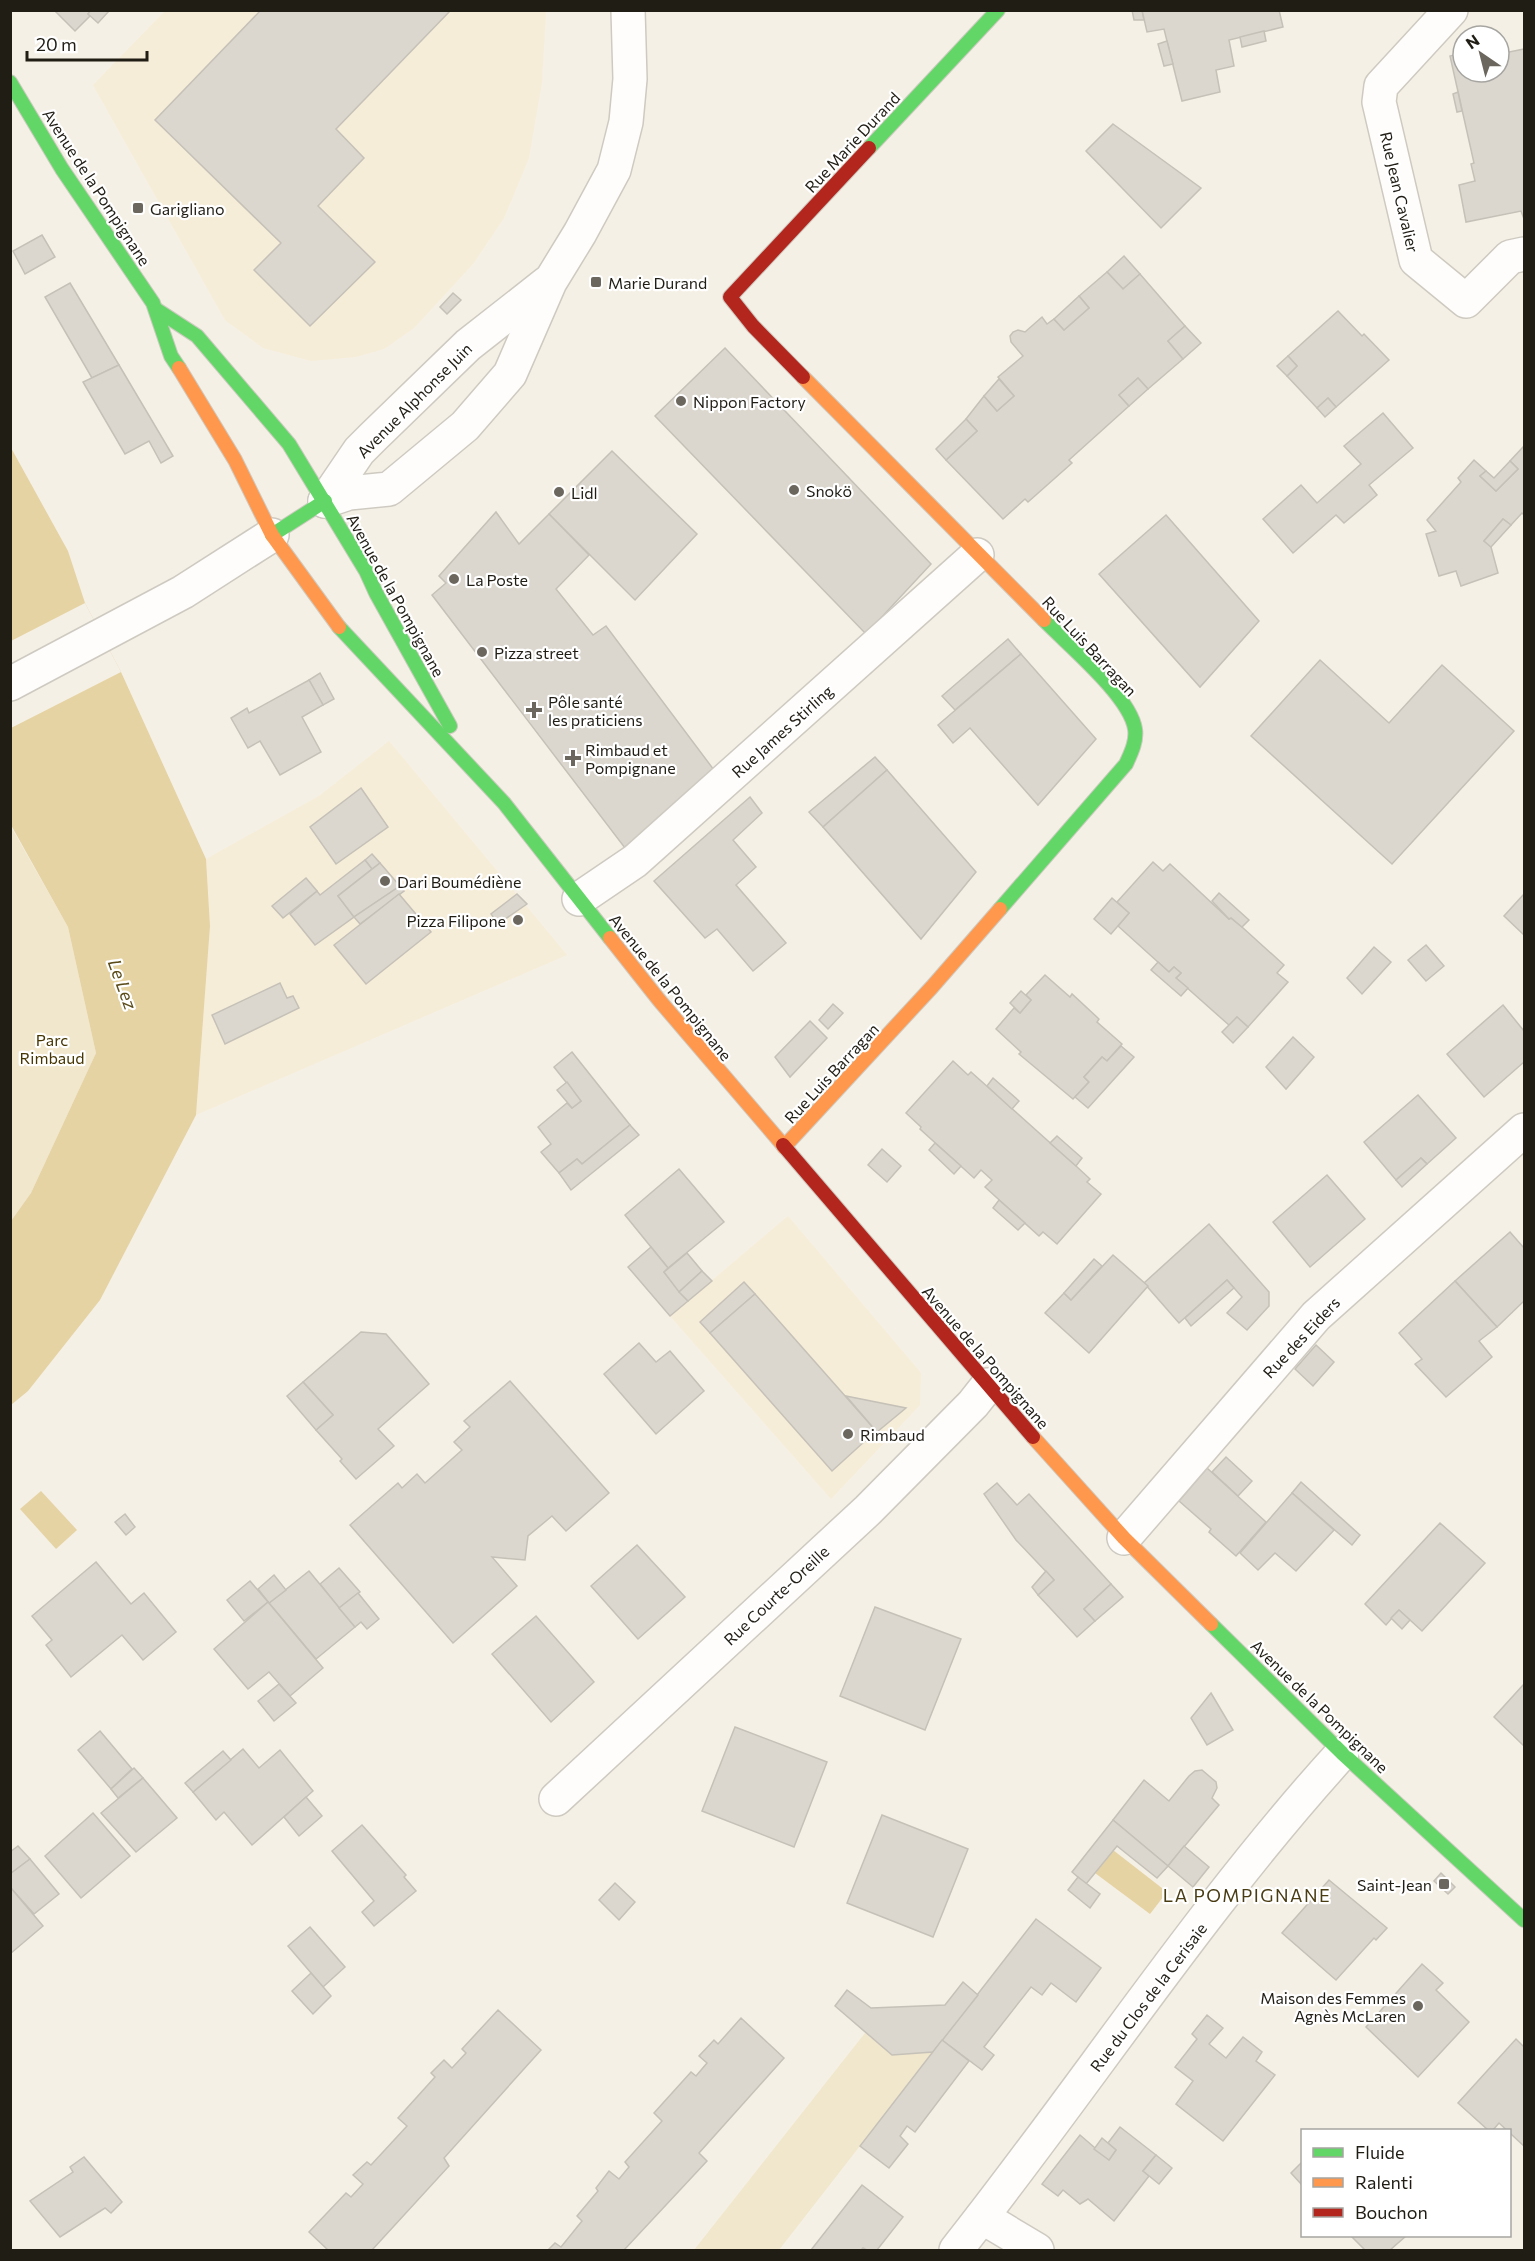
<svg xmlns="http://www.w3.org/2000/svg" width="1535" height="2261" viewBox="0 0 1535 2261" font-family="Commissioner,sans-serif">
<rect width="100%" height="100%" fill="#f5f0e5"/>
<g fill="#f6edd8">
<path d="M165,11H546L542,82L529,158L504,218L473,264L414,328L384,349L356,357L311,361L263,348L225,320L93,85Z"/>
<path d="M389,741L567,955L196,1115L210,926L206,859L319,796Z"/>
<path d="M788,1216L921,1373L920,1405L831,1499L670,1316Z"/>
</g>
<g fill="#f1e7cc">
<path d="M10,825L68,927L96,1053L31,1193L11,1221Z"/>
<path d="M865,2033L892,2055L933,2052L779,2250H694Z"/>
</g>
<g fill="#e6d3a3">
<path d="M10,446L68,551L85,603L121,672L206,859L210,926L196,1115L100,1300L28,1391L11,1405V1221L31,1193L96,1053L68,927L11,825Z"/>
<path d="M41,1491L77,1530L56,1549L20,1509Z"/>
<path d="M1113,1850L1167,1892L1150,1914L1095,1873Z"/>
</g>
<path fill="#f5f0e5" d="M85,603L121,672L11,728V641Z"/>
<g fill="#dbd7ce" stroke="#c5c1b8" stroke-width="1.5">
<path d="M54,10H91L88,14L90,16L75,31Z"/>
<path d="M91,10H109V11L98,23L88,14Z"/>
<path d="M261,10L450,11L336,129L364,158L318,206L375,262L310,326L254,270L281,243L155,120Z"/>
<path d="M1132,10H1142L1144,20H1134Z"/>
<path d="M1142,10H1279L1283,27L1229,40L1234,66L1216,70L1220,92L1182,101L1164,29L1147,32Z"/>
<path d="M1264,31L1266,41L1242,47L1240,37Z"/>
<path d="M1167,41L1173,64L1164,66L1158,44Z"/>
<path d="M1524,49V219L1521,211L1466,222L1459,185L1475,181L1471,164L1474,163L1450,56L1463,53V72H1499V54Z"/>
<path d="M1458,92L1462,111L1457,112L1453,94Z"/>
<path d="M1113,124L1201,188L1161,228L1086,151Z"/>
<path d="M42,235L55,257L25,274L13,251Z"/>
<path d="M1124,256L1140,274L1123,289L1107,272Z"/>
<path d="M1107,272L1123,289L1140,274L1185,326L1168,341L1183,359L1148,389L1138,378L1119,395L1129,406L1069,460L1072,463L1028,502L1025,499L1003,519L946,460L977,431L966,419L984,396L997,411L1014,396L998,377L1023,356L1011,342L1010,336L1013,332L1018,330L1025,332L1042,317L1047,324L1054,319L1064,330L1089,308L1079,296Z"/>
<path d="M70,283L119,365L92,378L45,297Z"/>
<path d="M453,293L461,300L447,314L440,307Z"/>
<path d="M1079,296L1089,308L1064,330L1054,319Z"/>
<path d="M1338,311L1362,336L1364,334L1389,360L1336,407L1328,398L1317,408L1287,376L1297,366L1288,356Z"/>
<path d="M1185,326L1201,343L1183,359L1168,341Z"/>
<path d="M725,348L931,564L866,634L655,416Z"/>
<path d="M1288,356L1297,366L1287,376L1277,366Z"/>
<path d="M119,365L173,456L161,463L149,441L125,454L83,382Z"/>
<path d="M1138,378L1148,389L1129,406L1119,395Z"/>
<path d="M999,379L1014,396L997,411L984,396Z"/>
<path d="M1328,398L1336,407L1325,417L1317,408Z"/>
<path d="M1383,413L1413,448L1369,485L1377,495L1344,523L1336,515L1293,553L1263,519L1301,485L1317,503L1361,464L1344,446Z"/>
<path d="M966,419L977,431L946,460L936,449Z"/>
<path d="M1524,446V515L1522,513L1511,525L1503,519L1484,541L1491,547L1498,573L1461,586L1456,571L1439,576L1426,534L1436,531L1427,520L1461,482L1458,478L1474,460L1486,471L1480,476L1496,491L1518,469L1510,461Z"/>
<path d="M612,451L697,534L635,600L549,514Z"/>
<path d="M1510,461L1518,469L1496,491L1480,476L1486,471L1494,478Z"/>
<path d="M496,512L519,544L549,514L589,555L556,589L593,635L606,626L717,774L625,848L432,595L446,583L439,576Z"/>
<path d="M1166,515L1259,621L1200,687L1099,574Z"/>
<path d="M1503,519L1511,525L1491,547L1484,541Z"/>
<path d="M1008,639L1021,654L955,710L942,696Z"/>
<path d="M1021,654L1096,739L1038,805L970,728L953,743L938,725Z"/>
<path d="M1320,660L1389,723L1442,665L1514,731L1392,864L1251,736Z"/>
<path d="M320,673L334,699L323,705L309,680Z"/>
<path d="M309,680L323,705L302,717L321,752L280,775L260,741L248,748L231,718L247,708L249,713Z"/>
<path d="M875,757L887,770L823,827L809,812Z"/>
<path d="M887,770L976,872L921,939L823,827Z"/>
<path d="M361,788L388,827L336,864L310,827Z"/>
<path d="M750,797L762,813L733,840L756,867L736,885L786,943L753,971L717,929L705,938L654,881Z"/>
<path d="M372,854L380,863L372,869L365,860Z"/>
<path d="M365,860L372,869L338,896L354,917L315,945L290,914L317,891L320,895Z"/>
<path d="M1153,862L1163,871L1170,864L1229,919L1231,918L1242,927L1284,965L1277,973L1288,982L1248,1027L1237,1017L1230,1026L1176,978L1181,973L1174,967L1169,972L1118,926L1129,913L1117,902Z"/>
<path d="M380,863L400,886L354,917L338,896Z"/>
<path d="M306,878L317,891L283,918L272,906Z"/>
<path d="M400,886L404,891L360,924L354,917Z"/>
<path d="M1219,893L1249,920L1242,927L1231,918L1229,919L1212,901Z"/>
<path d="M399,894L431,932L366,984L334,945Z"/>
<path d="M517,894L527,904L498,924L491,914Z"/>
<path d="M1524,894V935L1504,916Z"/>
<path d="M1112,898L1129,913L1111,934L1094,919Z"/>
<path d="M1426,945L1444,966L1426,981L1408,960Z"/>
<path d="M1374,947L1391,962L1362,994L1347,978Z"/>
<path d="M1158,962L1169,972L1174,967L1181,973L1176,978L1188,988L1181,996L1151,970Z"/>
<path d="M1045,975L1070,997L1072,994L1099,1019L1097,1022L1122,1044L1107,1061L1102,1057L1084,1077L1089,1082L1073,1099L1019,1054L1021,1052L996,1029L1014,1008L1020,1013L1031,1000L1026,995Z"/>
<path d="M280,983L287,998L293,996L299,1008L225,1044L212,1015Z"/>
<path d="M1021,991L1031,1000L1020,1013L1010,1003Z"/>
<path d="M833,1004L843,1013L828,1029L819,1020Z"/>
<path d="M1503,1005L1524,1031V1062L1484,1097L1447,1054Z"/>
<path d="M1237,1017L1248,1027L1233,1043L1222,1032Z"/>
<path d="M810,1021L827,1038L790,1077L775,1057Z"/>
<path d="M1293,1037L1314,1057L1286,1089L1266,1067Z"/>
<path d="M1121,1046L1134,1057L1088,1108L1075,1097L1089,1082L1084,1077L1102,1057L1107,1061Z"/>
<path d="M572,1052L630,1125L582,1164L577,1159L559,1173L541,1152L551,1144L538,1127L567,1103L572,1108L581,1101L554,1067Z"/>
<path d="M953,1061L968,1075L971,1072L1076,1166L1090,1179L1087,1182L1101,1194L1057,1244L1043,1232L1039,1236L985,1187L992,1180L981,1170L974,1178L920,1129L921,1127L906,1113Z"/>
<path d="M993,1078L1019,1101L1012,1109L987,1086Z"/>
<path d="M567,1082L581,1101L572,1108L557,1090Z"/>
<path d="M1418,1095L1456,1138L1427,1164L1421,1158L1396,1180L1364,1142Z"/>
<path d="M630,1125L639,1135L571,1190L559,1173L577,1159L582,1164Z"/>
<path d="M1057,1136L1082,1158L1076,1166L1050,1143Z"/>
<path d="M935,1143L961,1166L954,1174L929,1150Z"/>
<path d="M882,1149L901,1166L887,1182L868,1165Z"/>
<path d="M1421,1158L1427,1164L1402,1187L1396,1180Z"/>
<path d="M679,1169L724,1222L668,1268L625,1215Z"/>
<path d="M1327,1175L1365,1219L1310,1267L1273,1222Z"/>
<path d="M999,1200L1025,1223L1018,1230L993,1208Z"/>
<path d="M1209,1224L1269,1292V1306L1247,1330L1227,1313L1242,1297L1227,1280L1179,1323L1144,1283Z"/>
<path d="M1510,1232L1524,1248V1301L1497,1327L1455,1281Z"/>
<path d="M651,1247L668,1268L664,1272L688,1301L670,1316L628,1267Z"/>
<path d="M687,1253L702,1271L679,1292L664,1272Z"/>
<path d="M1113,1255L1148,1286L1089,1353L1045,1313L1064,1293L1071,1300Z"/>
<path d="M1094,1259L1102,1266L1071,1300L1064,1293Z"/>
<path d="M702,1271L712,1281L688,1301L679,1292Z"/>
<path d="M1227,1280L1234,1288L1191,1326L1185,1318Z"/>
<path d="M1455,1281L1497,1327L1479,1341L1492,1357L1446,1397L1415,1364L1422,1359L1399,1333Z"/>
<path d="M744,1282L755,1294L710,1333L700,1322Z"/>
<path d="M755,1294L876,1431L832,1471L710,1333Z"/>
<path d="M361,1332L386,1334L429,1384L378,1429L394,1446L356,1479L340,1461L342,1459L316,1430L333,1415L303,1382Z"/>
<path d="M639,1343L656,1362L670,1351L704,1391L656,1434L604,1374Z"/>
<path d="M1316,1345L1334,1362L1313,1386L1295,1369Z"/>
<path d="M510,1381L609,1493L566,1531L552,1516L528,1536L525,1560L492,1557L517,1586L453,1643L350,1525L398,1483L402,1488L417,1474L425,1483L462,1450L454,1442L470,1427L464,1421Z"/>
<path d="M303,1382L333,1415L316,1430L287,1396Z"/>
<path d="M846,1396L906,1408L877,1432Z"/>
<path d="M1226,1457L1252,1481L1238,1496L1212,1472Z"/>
<path d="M1207,1468L1266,1522L1236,1556L1209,1532L1211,1529L1179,1501Z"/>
<path d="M1301,1482L1360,1535L1352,1545L1292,1493Z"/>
<path d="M997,1483L1017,1505L1029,1494L1111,1584L1084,1609L1095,1621L1077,1637L1038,1595L1054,1580L1016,1540L984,1494Z"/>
<path d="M1292,1493L1334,1530L1296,1571L1275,1553L1258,1570L1240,1553Z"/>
<path d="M125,1514L135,1527L126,1535L115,1522Z"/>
<path d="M1440,1523L1485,1563L1422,1631L1399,1610L1386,1625L1365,1604Z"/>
<path d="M637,1545L685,1597L638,1639L591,1586Z"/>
<path d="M96,1562L131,1604L144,1593L176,1632L143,1660L122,1635L71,1677L46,1645L52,1640L32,1616Z"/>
<path d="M339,1568L360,1592L339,1608L320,1584Z"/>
<path d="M309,1571L355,1627L316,1659L269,1603Z"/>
<path d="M1046,1571L1054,1580L1038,1595L1032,1587Z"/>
<path d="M274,1575L286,1590L269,1603L258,1589Z"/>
<path d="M250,1581L268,1602L244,1621L227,1600Z"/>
<path d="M1111,1584L1123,1597L1095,1621L1084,1609Z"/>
<path d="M358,1593L379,1619L367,1629L361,1622L355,1627L339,1608Z"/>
<path d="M268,1602L323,1668L290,1696L269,1672L248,1689L214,1649Z"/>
<path d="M875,1607L961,1639L925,1730L840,1696Z"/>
<path d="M1399,1610L1410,1620L1402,1629L1391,1618Z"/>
<path d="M536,1616L594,1682L551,1722L492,1654Z"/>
<path d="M279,1684L296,1703L274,1721L258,1701Z"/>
<path d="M1524,1684V1746L1494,1717Z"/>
<path d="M1211,1693L1233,1730L1207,1745L1191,1718Z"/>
<path d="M735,1727L827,1762L794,1847L702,1811Z"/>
<path d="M100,1731L132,1769L111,1789L78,1750Z"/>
<path d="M243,1749L259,1768L280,1750L313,1791L252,1845L224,1812L216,1820L193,1792Z"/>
<path d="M223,1751L231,1760L193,1792L185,1783Z"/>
<path d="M134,1768L143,1778L118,1798L111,1789Z"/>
<path d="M1202,1770L1216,1782L1217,1788L1212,1798L1219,1805L1168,1866L1113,1820L1144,1780L1169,1801L1189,1776L1195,1771Z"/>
<path d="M143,1778L177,1818L136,1852L101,1813Z"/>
<path d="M306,1797L322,1816L299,1836L284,1817Z"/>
<path d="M93,1813L130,1856L81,1898L45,1856Z"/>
<path d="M882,1815L968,1849L933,1937L847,1903Z"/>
<path d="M1113,1820L1168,1866L1157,1878L1117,1846L1086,1884L1072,1872Z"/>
<path d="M362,1825L406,1875L404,1877L416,1891L374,1926L362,1912L374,1901L332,1851Z"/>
<path d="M18,1846L30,1859L10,1874V1852Z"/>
<path d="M1184,1846L1209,1867L1193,1887L1168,1866Z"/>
<path d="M30,1859L59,1894L34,1914L10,1887V1874Z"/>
<path d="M1441,1873L1455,1887L1448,1894L1434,1881Z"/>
<path d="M1078,1877L1100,1894L1090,1908L1068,1890Z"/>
<path d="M1329,1880L1387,1928L1376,1940L1374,1938L1336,1980L1282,1933Z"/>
<path d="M615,1883L635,1902L619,1920L599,1900Z"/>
<path d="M10,1887L43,1926L10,1954Z"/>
<path d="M1036,1919L1101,1968L1076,2002L1051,1983L1042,1995L1031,1987L984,2047L994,2055L982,2070L942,2040Z"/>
<path d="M310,1927L345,1967L323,1987L288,1946Z"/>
<path d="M1422,1964L1443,1983L1436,1990L1469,2022L1418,2077L1366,2027Z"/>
<path d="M311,1973L331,1996L313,2014L292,1991Z"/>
<path d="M963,1982L978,1995L933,2052L892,2055L835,2006L847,1990L871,2008L945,2005Z"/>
<path d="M498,2010L541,2050L444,2158L449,2166L372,2250H328L309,2232L346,2193L351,2197L363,2184L353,2175L367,2162L371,2165L407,2126L398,2118L435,2077L431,2073L444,2060L452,2068L466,2053L462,2049Z"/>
<path d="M1207,2015L1223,2028L1209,2044L1226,2058L1243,2037L1262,2052L1256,2061L1275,2075L1223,2141L1176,2104L1193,2081L1175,2067L1197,2039L1192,2034Z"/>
<path d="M741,2018L784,2058L699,2153L707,2161L624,2250H548L555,2243L561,2247L582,2221L577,2216L598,2191L596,2188L609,2171L619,2179L629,2167L625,2162L662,2121L654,2113L691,2072L696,2076L707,2063L699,2056L714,2040L718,2044Z"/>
<path d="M1516,2039L1524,2047V2146L1499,2123L1493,2130H1488L1458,2103Z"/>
<path d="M942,2040L969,2061L915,2132L907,2126L900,2136L908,2144L889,2168L860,2146Z"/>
<path d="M1120,2127L1156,2155L1143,2171L1149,2176L1114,2221L1088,2199L1080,2204L1063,2190L1058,2196L1042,2184L1080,2135L1109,2160L1116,2150L1108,2143Z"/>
<path d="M1102,2138L1116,2150L1109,2160L1094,2149Z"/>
<path d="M1156,2155L1172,2168L1159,2184L1143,2171Z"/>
<path d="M84,2157L122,2202L111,2213L105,2208L60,2237L30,2201L73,2172L70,2167Z"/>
<path d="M1302,2162V2185L1291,2173Z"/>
<path d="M862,2185L903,2217L877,2250H867L863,2248L861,2250H811Z"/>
<path d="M1351,2236H1406L1390,2250H1365Z"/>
</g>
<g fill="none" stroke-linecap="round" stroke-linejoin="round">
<defs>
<g id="street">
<path d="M1451,10L1381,86L1379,102L1416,260L1466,301L1510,257L1524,254"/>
<path d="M325,501L349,493L389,489L465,426L510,374L550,282L580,233L614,170L626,122L630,79L628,10"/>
<path d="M325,501L359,451L373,437L468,345L547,283"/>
<path d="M10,684L183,592L272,535"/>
<path d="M579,899L635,861L977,555"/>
<path d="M1124,1538L1316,1316L1524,1130"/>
<path d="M556,1799L868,1510L973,1404L988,1385"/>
<path d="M982,2217L1037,2250"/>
<path d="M956,2250C1086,2086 1201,1908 1342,1753"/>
</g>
<g id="fast">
<path d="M10,82L62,169L153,303L171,356L179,368"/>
<path d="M869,148L998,10"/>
<path d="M157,310L197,336L289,444L366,571L376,593L450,726"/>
<path d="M272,535L325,501"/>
<path d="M339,627L504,803L610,938"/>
<path d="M1000,909L1126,764C1131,753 1137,741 1135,729C1130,696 1068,645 1044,620"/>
<path d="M1211,1624L1342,1753L1524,1920"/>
</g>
<g id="slow">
<path d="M179,368L235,460L272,535L339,627"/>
<path d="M803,377L1044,620"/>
<path d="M610,938L659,1000L783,1145"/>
<path d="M784,1147L932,987L1000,909"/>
<path d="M1033,1437L1124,1538L1211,1624"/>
</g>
<g id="jam">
<path d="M803,377L753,326L730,297L869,148"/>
<path d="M783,1145L1033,1437"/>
</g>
</defs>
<use href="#street" stroke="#cecac1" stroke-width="36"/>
<use href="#fast" stroke="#cecac1" stroke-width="16"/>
<use href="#slow" stroke="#cecac1" stroke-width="16"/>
<use href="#jam" stroke="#cecac1" stroke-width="16"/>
<use href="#street" stroke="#fefdfb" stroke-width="33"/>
<use href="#fast" stroke="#63d668" stroke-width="14"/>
<use href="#slow" stroke="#ff974d" stroke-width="14"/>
<use href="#jam" stroke="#b3261e" stroke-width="14"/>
</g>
<g fill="#6b675e" stroke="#fff" stroke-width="2">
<rect x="132" y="202" width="12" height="12" rx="3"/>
<rect x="590" y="276" width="12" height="12" rx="3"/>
<circle cx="681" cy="401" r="6"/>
<circle cx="794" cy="490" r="6"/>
<circle cx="559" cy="492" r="6"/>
<circle cx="454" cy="579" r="6"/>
<circle cx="482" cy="652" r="6"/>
<path d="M531 701h6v6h6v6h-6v6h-6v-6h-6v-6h6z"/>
<path d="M570 749h6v6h6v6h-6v6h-6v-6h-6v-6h6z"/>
<circle cx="385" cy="881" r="6"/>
<circle cx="518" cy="920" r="6"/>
<circle cx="848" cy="1434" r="6"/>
<rect x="1438" y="1878" width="12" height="12" rx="3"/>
<circle cx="1418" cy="2006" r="6"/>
</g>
<g text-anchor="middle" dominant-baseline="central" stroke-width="4.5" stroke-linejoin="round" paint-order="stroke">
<g font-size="16" fill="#201d15" stroke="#fff">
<text transform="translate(852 142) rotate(-47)">Rue Marie Durand</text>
<text transform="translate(97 187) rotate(57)">Avenue de la Pompignane</text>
<text transform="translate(1400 192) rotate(77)">Rue Jean Cavalier</text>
<text transform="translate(414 400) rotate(-45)">Avenue Alphonse Juin</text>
<text transform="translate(396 595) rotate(61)">Avenue de la Pompignane</text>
<text transform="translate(1090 646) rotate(47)">Rue Luis Barragan</text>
<text transform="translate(782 731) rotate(-42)">Rue James Stirling</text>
<text transform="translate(671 987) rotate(51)">Avenue de la Pompignane</text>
<text transform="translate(831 1073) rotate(-47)">Rue Luis Barragan</text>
<text transform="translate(1301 1337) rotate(-47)">Rue des Eiders</text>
<text transform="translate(986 1357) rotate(49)">Avenue de la Pompignane</text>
<text transform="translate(776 1595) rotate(-43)">Rue Courte-Oreille</text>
<text transform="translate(1320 1706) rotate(44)">Avenue de la Pompignane</text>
<text transform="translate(1148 1997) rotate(-53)">Rue du Clos de la Cerisaie</text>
</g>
<g font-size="16" fill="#201d15" stroke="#fff" text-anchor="start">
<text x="150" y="208">Garigliano</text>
<text x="608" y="282">Marie Durand</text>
<text x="693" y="401">Nippon Factory</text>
<text x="806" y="490">Snokö</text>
<text x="571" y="492">Lidl</text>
<text x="466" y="579">La Poste</text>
<text x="494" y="652">Pizza street</text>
<text x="548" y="701">Pôle santé<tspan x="548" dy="18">les praticiens</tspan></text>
<text x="585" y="749">Rimbaud et<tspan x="585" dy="18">Pompignane</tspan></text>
<text x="397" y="881">Dari Boumédiène</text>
<text x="506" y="920" text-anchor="end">Pizza Filipone</text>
<text x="860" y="1434">Rimbaud</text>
<text x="1432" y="1884" text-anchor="end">Saint-Jean</text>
<text x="1406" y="1997" text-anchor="end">Maison des Femmes<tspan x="1406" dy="18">Agnès McLaren</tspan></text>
</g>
<g font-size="16" fill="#453500" stroke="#fff">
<text x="52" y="1039">Parc<tspan x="52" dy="18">Rimbaud</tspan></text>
</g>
<g font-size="18" font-style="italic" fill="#5c4c1a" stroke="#fff">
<text transform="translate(123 984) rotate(70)">Le Lez</text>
</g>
<g font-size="18" letter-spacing="1.5" fill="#493c13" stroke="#fff">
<text x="1247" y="1895">LA POMPIGNANE</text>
</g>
</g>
<rect width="1535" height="2261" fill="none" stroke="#201d15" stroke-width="24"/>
<rect x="1301" y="2129" width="210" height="108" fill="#ffffff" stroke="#a6a5a1" stroke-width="1.5"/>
<rect x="1313" y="2148" width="30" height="9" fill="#63d668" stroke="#a6a5a1" stroke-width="1.5"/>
<text x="1355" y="2159" font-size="18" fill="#201d15">Fluide</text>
<rect x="1313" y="2178" width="30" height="9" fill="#ff974d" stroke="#a6a5a1" stroke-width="1.5"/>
<text x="1355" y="2189" font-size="18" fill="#201d15">Ralenti</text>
<rect x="1313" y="2208" width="30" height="9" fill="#b3261e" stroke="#a6a5a1" stroke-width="1.5"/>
<text x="1355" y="2219" font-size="18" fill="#201d15">Bouchon</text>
<g transform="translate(1481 54) rotate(325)"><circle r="28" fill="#ffffff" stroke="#a6a5a1" stroke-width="1.5"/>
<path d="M0-4.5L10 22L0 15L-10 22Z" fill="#6b675e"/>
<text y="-9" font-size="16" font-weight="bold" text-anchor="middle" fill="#201d15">N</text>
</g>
<path d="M27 51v9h120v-9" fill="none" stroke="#201d15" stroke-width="3"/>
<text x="36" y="51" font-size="18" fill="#201d15" stroke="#ffffff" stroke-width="4.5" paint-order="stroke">20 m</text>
</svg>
